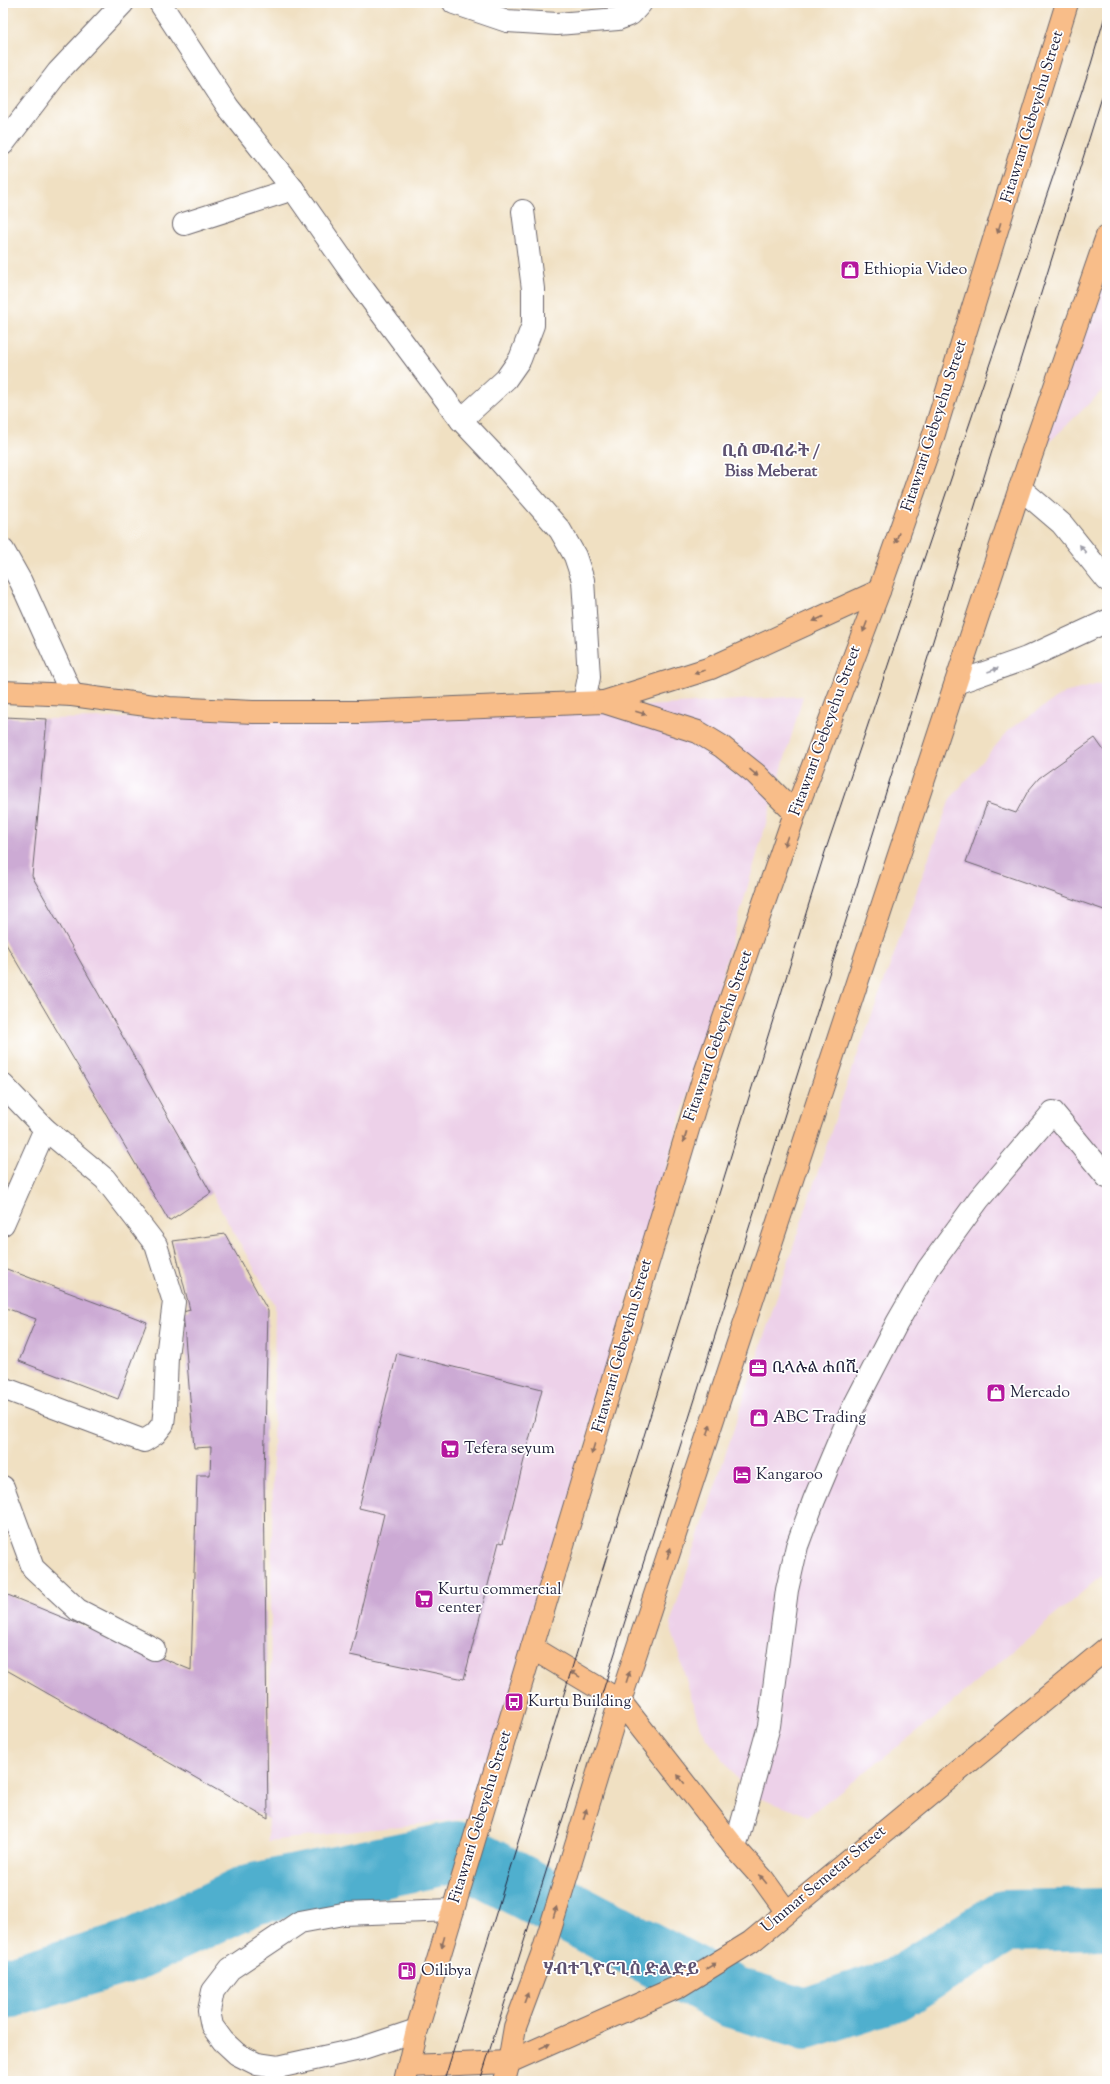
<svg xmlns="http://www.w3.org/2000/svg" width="1110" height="2084" viewBox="0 0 1110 2084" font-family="'Sorts Mill Goudy','Noto Serif Ethiopic',serif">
<rect width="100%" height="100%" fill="#fff"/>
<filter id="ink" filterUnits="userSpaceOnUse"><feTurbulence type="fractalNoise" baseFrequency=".025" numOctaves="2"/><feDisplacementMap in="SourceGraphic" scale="8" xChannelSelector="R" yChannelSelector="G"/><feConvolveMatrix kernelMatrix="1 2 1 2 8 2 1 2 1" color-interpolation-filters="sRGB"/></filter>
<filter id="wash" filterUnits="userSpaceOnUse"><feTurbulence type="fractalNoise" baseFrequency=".012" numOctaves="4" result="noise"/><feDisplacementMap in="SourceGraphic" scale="16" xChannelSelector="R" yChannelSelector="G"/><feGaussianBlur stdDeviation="0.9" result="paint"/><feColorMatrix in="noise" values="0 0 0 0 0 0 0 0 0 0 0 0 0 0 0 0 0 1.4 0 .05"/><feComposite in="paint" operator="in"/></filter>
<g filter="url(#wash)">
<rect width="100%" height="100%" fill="#f0e0c2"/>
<g fill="#edd1e9">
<path d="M1107,252V386L1034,457Z"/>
<path d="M1107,682V1571L933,1719L808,1816L748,1794L700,1728L670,1624L841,1101L950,799L1011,728L1064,693Z"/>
<path d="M803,696L527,1647L481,1817L268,1841L275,1305L32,876L47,719L584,710Z"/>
</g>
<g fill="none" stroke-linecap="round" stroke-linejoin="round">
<path stroke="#50afce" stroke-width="62" d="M3,1988L11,1987L131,1951L253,1894L456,1852L732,1997L805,2019L895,1990L1005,1921L1107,1919"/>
</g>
<g id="blocks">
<g fill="#ccaad4">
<path d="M5,717L47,719L32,876L211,1193L169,1221L3,939V740Z"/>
<path d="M1095,738L1107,755V911L966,862L987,803L1016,813L1028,791L1039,778Z"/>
<path d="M225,1234L268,1311L264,1476L268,1819L3,1668V1593L191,1670L197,1475H210L211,1447L194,1448L183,1312L190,1310L173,1241Z"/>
<path d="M4,1268L147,1322L118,1399L19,1361L36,1319L3,1307Z"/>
<path d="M397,1353L542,1389L503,1543L499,1542L464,1679L350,1655L384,1514L359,1508Z"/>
</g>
</g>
</g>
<g filter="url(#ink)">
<use href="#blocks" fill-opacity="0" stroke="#6a646a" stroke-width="1"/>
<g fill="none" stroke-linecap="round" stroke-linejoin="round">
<defs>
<g id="minor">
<path d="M160,3L228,107L293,189L358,282L461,420L496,457L560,530L575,556L583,580L589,677L584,702"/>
<path d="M454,3L507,21L557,24L618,19L631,14L641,3"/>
<path d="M3,144L58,72L123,3"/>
<path d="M184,224L293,189"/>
<path d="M461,420L506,379L520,359L533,325V289L523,211"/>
<path d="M1020,488L1062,524L1107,580"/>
<path d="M3,550L21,582L72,695"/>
<path d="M956,683L1027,658L1107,621"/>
<path d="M3,1085L45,1129L105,1179L156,1245L174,1302L167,1356L165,1407L163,1424L155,1434L144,1441L3,1388"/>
<path d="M3,1224L45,1129"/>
<path d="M3,1487L33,1568L78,1610L154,1649"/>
<path d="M735,1848L769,1726L787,1590L797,1546L814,1500L852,1410L897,1323L928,1269L979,1199L1053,1112L1107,1177"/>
<path d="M417,2030L360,2049L278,2067L257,2064L237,2054L223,2041L212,2026L209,2011L213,1991L230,1969L300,1922L343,1914L453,1910"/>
</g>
<g id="major">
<path d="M3,692L72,695L169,708L253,712H359L604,702L698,732L721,746L756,774L795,813"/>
<path d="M604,702L711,668L879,591"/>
<path d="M532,1648L620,1701L735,1848L763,1879L786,1911"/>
<path d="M409,2066L509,2062L678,1987L751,1942L1107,1648"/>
<path d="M405,2081L417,2030L453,1910L704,1076L795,813L879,591L933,437L1067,3"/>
<path d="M504,2081L509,2062L515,2027L544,1949L620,1701L1020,488L1107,236"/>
</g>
</defs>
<use href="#minor" stroke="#6a646a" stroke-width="24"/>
<use href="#major" stroke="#6a646a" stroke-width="24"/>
<use href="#minor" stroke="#fff" stroke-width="22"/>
<use href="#major" stroke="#f8bd89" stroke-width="22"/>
<g stroke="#22223b" stroke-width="1">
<path d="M444,2081L825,852L1091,64L1107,9"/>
<path d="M480,2081L859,879L1107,81"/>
</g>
</g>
<defs><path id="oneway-solid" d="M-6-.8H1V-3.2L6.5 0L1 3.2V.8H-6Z"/></defs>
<g fill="#8d7062">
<use href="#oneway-solid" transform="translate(999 228) rotate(107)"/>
<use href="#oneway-solid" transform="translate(897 538) rotate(110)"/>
<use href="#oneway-solid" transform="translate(818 619) rotate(155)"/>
<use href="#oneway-solid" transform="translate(865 627) rotate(111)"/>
<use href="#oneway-solid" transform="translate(699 672) rotate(162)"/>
<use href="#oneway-solid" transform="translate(641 713) rotate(17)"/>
<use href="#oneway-solid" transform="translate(754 773) rotate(41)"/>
<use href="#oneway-solid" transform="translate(786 841) rotate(109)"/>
<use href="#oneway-solid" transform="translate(685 1137) rotate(107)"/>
<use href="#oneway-solid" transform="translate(709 1430) rotate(-72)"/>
<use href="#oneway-solid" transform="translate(593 1449) rotate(107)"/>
<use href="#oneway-solid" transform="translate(669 1553) rotate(-72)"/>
<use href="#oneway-solid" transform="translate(575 1674) rotate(-149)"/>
<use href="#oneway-solid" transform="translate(628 1677) rotate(-72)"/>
<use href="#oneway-solid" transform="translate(681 1779) rotate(-128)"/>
<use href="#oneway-solid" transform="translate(585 1814) rotate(-73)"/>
<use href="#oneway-solid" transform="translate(763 1879) rotate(-129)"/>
<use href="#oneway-solid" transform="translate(555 1912) rotate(-73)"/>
<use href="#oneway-solid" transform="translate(443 1942) rotate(106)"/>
<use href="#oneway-solid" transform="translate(711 1966) rotate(-32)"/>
<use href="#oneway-solid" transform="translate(526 1998) rotate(-70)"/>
<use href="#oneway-solid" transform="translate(545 2046) rotate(-24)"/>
</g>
<g fill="#9c9ca7">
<use href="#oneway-solid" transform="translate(1083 549) rotate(-128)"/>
<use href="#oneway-solid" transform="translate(993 670) rotate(-20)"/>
</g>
</g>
<defs>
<symbol id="shop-square" viewBox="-11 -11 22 22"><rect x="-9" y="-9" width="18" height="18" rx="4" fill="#b5179e" stroke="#fff"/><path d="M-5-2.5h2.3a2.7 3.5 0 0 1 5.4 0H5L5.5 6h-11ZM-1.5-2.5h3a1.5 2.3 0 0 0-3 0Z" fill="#fff"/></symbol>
<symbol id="office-square" viewBox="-11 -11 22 22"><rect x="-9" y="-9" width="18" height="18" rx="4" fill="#b5179e" stroke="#fff"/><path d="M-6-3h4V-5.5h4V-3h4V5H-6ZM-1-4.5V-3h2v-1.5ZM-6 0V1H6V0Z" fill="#fff"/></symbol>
<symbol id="supermarket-square" viewBox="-11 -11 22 22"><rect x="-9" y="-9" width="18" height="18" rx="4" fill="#b5179e" stroke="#fff"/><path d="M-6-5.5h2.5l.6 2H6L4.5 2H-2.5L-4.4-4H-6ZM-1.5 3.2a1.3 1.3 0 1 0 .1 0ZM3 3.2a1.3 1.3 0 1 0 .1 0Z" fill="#fff"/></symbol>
<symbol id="hotel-square" viewBox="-11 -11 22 22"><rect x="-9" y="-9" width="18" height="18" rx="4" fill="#b5179e" stroke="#fff"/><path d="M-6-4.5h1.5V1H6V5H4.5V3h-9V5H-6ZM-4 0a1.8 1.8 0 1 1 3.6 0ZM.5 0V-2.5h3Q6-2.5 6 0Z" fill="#fff"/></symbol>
<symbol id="bus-square" viewBox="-11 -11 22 22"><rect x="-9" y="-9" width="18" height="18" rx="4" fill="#b5179e" stroke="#fff"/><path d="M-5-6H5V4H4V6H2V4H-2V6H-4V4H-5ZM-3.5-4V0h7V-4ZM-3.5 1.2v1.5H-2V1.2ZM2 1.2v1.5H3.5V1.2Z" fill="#fff"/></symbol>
<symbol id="fuel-square" viewBox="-11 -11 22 22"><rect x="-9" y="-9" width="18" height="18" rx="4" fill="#b5179e" stroke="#fff"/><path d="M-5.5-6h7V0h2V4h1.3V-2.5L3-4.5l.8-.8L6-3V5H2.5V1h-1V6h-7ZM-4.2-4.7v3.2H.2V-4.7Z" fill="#fff"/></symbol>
</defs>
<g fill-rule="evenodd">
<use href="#shop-square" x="839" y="259" width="22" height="22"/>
<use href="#office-square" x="747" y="1357" width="22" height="22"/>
<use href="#shop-square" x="985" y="1382" width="22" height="22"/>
<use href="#shop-square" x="748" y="1407" width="22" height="22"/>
<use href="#supermarket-square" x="439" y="1438" width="22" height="22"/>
<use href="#hotel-square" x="731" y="1464" width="22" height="22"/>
<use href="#supermarket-square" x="413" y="1588" width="22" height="22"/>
<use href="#bus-square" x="503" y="1691" width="22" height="22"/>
<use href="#fuel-square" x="396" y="1960" width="22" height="22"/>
</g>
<g text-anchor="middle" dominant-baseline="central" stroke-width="3.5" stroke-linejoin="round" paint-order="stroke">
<g font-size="16" fill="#22223b" stroke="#fff">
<text transform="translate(1033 117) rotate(-73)">Fitawrari Gebeyehu Street</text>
<text transform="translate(935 426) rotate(-72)">Fitawrari Gebeyehu Street</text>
<text transform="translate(826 731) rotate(-70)">Fitawrari Gebeyehu Street</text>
<text transform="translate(719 1036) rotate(-71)">Fitawrari Gebeyehu Street</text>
<text transform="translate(623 1346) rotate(-74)">Fitawrari Gebeyehu Street</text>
<text transform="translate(481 1817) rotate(-73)">Fitawrari Gebeyehu Street</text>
<text transform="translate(824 1880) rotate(-40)">Ummar Semetar Street</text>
</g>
<g font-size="16" fill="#22223b" stroke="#fff" text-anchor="start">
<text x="864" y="270">Ethiopia Video</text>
<text x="772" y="1368">ቢላሉል ሐበሺ</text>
<text x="1010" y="1393">Mercado</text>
<text x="773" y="1418">ABC Trading</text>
<text x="464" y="1449">Tefera seyum</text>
<text x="756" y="1475">Kangaroo</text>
<text x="438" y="1590">Kurtu commercial<tspan x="438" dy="18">center</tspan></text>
<text x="528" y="1702">Kurtu Building</text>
<text x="421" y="1971">Oilibya</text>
</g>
<g font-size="17" font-weight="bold" fill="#5e5271" stroke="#fff">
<text x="771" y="452">ቢስ መብራት /<tspan x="771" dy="20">Biss Meberat</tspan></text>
<text x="621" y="1970">ሃብተጊዮርጊስ ድልድይ</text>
</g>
</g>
<rect width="1110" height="2084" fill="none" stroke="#fff" stroke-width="16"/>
</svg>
